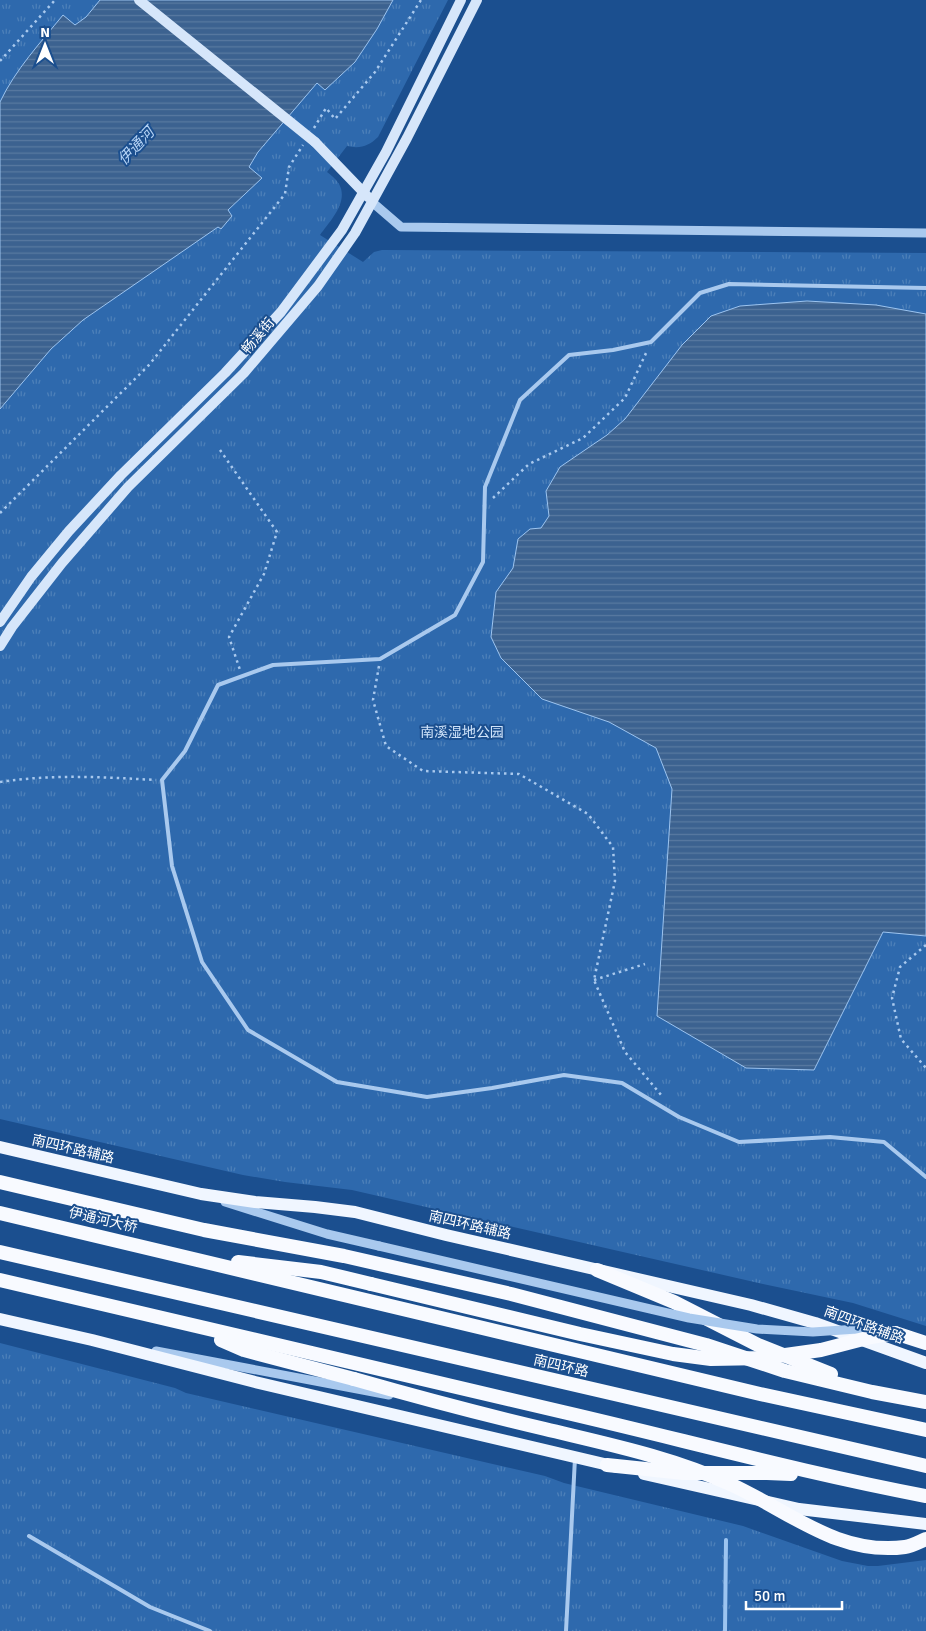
<svg xmlns="http://www.w3.org/2000/svg" width="926" height="1631" viewBox="0 0 926 1631" font-family="Signika,'Noto Sans SC',sans-serif">
<defs>
<pattern id="park-tufts" width="24" height="20" patternUnits="userSpaceOnUse" patternTransform="scale(1.25)"><rect width="24" height="20" fill="#2e69ad"/><path d="M3 7l-1-3M5 7V3M7 7l1-3M15 17l-1-3M17 17v-4M19 17l1-3" fill="none" stroke="#4d80b9"/></pattern>
<pattern id="water-rules" width="6" height="5" patternUnits="userSpaceOnUse" patternTransform="scale(1.25)"><rect width="6" height="5" fill="#3c6290"/><path d="M0 2.5h6" fill="none" stroke="#597aa1"/></pattern>
</defs>
<rect width="100%" height="100%" fill="#1b4f8f"/>
<g fill="url(#park-tufts)">
<path d="M0,0H448L378,137C369,146 360,149 347,146L327,172C331,175 336,179 339,184C349,202 330,221 320,235L363,262L374,252L382,250L926,253V1326L853,1303L763,1284L352,1190L285,1182L243,1175L0,1119Z"/>
<path d="M0,1343L175,1388L186,1393L545,1476L564,1483L743,1526L842,1561L868,1566H878L926,1560V1631H0Z"/>
</g>
<g fill="url(#water-rules)" stroke="#9cc4f0">
<path d="M100,0H393L377,29L355,62L325,90L317,83L258,152L249,167L262,178L228,210L232,216L221,229L218,227L83,320L51,349L0,409V102C15,70 41,42 63,15L75,25L86,17Z"/>
<path d="M807,301L876,305L926,314V936L883,932L814,1070L746,1068L657,1016L672,789L656,748L609,722L542,699L501,658L491,637L496,592L513,568L518,539L530,529L541,528L549,516L546,491L560,467L607,435L625,419L682,345L711,316L740,306Z"/>
</g>
<g fill="none" stroke-linecap="round" stroke-linejoin="round">
<path stroke="#9cc4f0" stroke-width="4" d="M725,1631L726,1540"/>
<g stroke="#a9c9ee" stroke-width="2.5" stroke-dasharray="2.5 4" stroke-linecap="butt">
<path d="M0,61L55,0"/>
<path d="M314,128L326,108L335,119L375,72L421,0"/>
<path d="M220,450L277,532L264,574L229,637L240,670"/>
<path d="M493,498L529,464L583,438L625,398L647,351"/>
<path d="M0,513L149,365L285,194L289,167L303,145"/>
<path d="M379,666L373,700L386,746L423,771L519,774L588,814L613,847L615,881L594,980L625,1052L662,1096"/>
<path d="M0,782C53,774 102,777 156,780"/>
<path d="M926,945L900,967L892,998L901,1039L926,1068"/>
<path d="M594,980L645,964"/>
</g>
<g stroke="#a9c9ee" stroke-width="4">
<path d="M926,288L729,284L700,293L651,342L613,350L569,355L520,400L485,487L483,562L455,615L380,659L273,665L218,685L185,751L162,780L172,866L202,962L248,1030L337,1082L427,1097L492,1088L564,1075L622,1083L679,1117L739,1142L830,1137L884,1142L926,1177"/>
<path d="M29,1536L150,1607L210,1631"/>
<path d="M566,1631L575,1458"/>
</g>
<g stroke="#a9c9ee" stroke-width="9">
<path d="M372,202L401,227L926,233"/>
<path d="M225,1202L327,1234L379,1246"/>
<path d="M156,1351L389,1395"/>
</g>
<g stroke="#d6e6fa" stroke-width="10">
<path d="M315,142L368,197"/>
<path d="M0,622L31,577L69,531L121,475L225,373L281,312L342,230L386,152L461,0"/>
<path d="M0,646L12,627L62,563L128,487L244,373L318,286L355,233L407,138L477,0"/>
</g>
<g stroke="#f0f6ff" stroke-width="12">
<path d="M0,1147L201,1194L255,1202L315,1207L355,1212L446,1235L751,1305L815,1323L926,1363"/>
<path d="M0,1319L92,1340L255,1382L617,1467"/>
<path d="M644,1474L799,1509L926,1524"/>
</g>
<g stroke="#f8faff" stroke-width="14">
<path d="M0,1182L204,1230L344,1256L511,1294L706,1345L785,1371L872,1392L926,1402"/>
<path d="M0,1213L760,1394L926,1430"/>
<path d="M0,1252L926,1466"/>
<path d="M238,1262L321,1272L371,1284"/>
<path d="M597,1270L674,1302L758,1345L831,1374"/>
<path d="M0,1280C187,1325 375,1368 563,1412C684,1440 804,1473 926,1496"/>
<path d="M895,1333L926,1343"/>
<path d="M221,1340L244,1350L354,1379"/>
<path d="M607,1465L684,1473H767L791,1474"/>
</g>
<path stroke="#a9c9ee" stroke-width="9" d="M379,1246L689,1318L757,1329L813,1332L857,1329L880,1332"/>
<path stroke="#d6e6fa" stroke-width="10" d="M139,0L315,142"/>
<g stroke="#f8faff" stroke-width="14">
<path d="M371,1284L580,1334L673,1354L711,1359L764,1358L821,1350L871,1337L895,1333"/>
<path d="M354,1379C417,1397 481,1414 545,1429C607,1444 671,1457 730,1484C788,1510 837,1556 905,1547C912,1546 919,1542 926,1539"/>
</g>
</g>
<g text-anchor="middle" dominant-baseline="central" stroke-width="4" stroke-linejoin="round" paint-order="stroke">
<g font-size="14" fill="#fff" stroke="#1b4f8f">
<text transform="translate(258 336) rotate(-50)">畅溪街</text>
<text transform="translate(73 1149) rotate(13)">南四环路辅路</text>
<text transform="translate(103 1220) rotate(13)">伊通河大桥</text>
<text transform="translate(470 1225) rotate(13)">南四环路辅路</text>
<text transform="translate(864 1325) rotate(20)">南四环路辅路</text>
<text transform="translate(561 1366) rotate(13)">南四环路</text>
</g>
<g font-size="14" fill="#cfe3fa" stroke="#1b4f8f">
<text x="462" y="732">南溪湿地公园</text>
</g>
<g font-size="15" font-style="italic" fill="#b5d3f5" stroke="#1b4f8f">
<text transform="translate(136 146) rotate(-47)">伊通河</text>
</g>
</g>
<g transform="translate(45 45)" stroke="#1b4f8f" stroke-width="4" paint-order="stroke">
<path d="M0-4L9 19L0 12L-9 19Z" fill="#ffffff"/>
<text y="-8" font-size="14" font-weight="bold" text-anchor="middle" fill="#ffffff">N</text>
</g>
<path d="M746 1601v8h96v-8" fill="none" stroke="#ffffff" stroke-width="2.5"/>
<text x="754" y="1601" font-size="15" fill="#ffffff" stroke="#1b4f8f" stroke-width="4" paint-order="stroke">50 m</text>
</svg>
